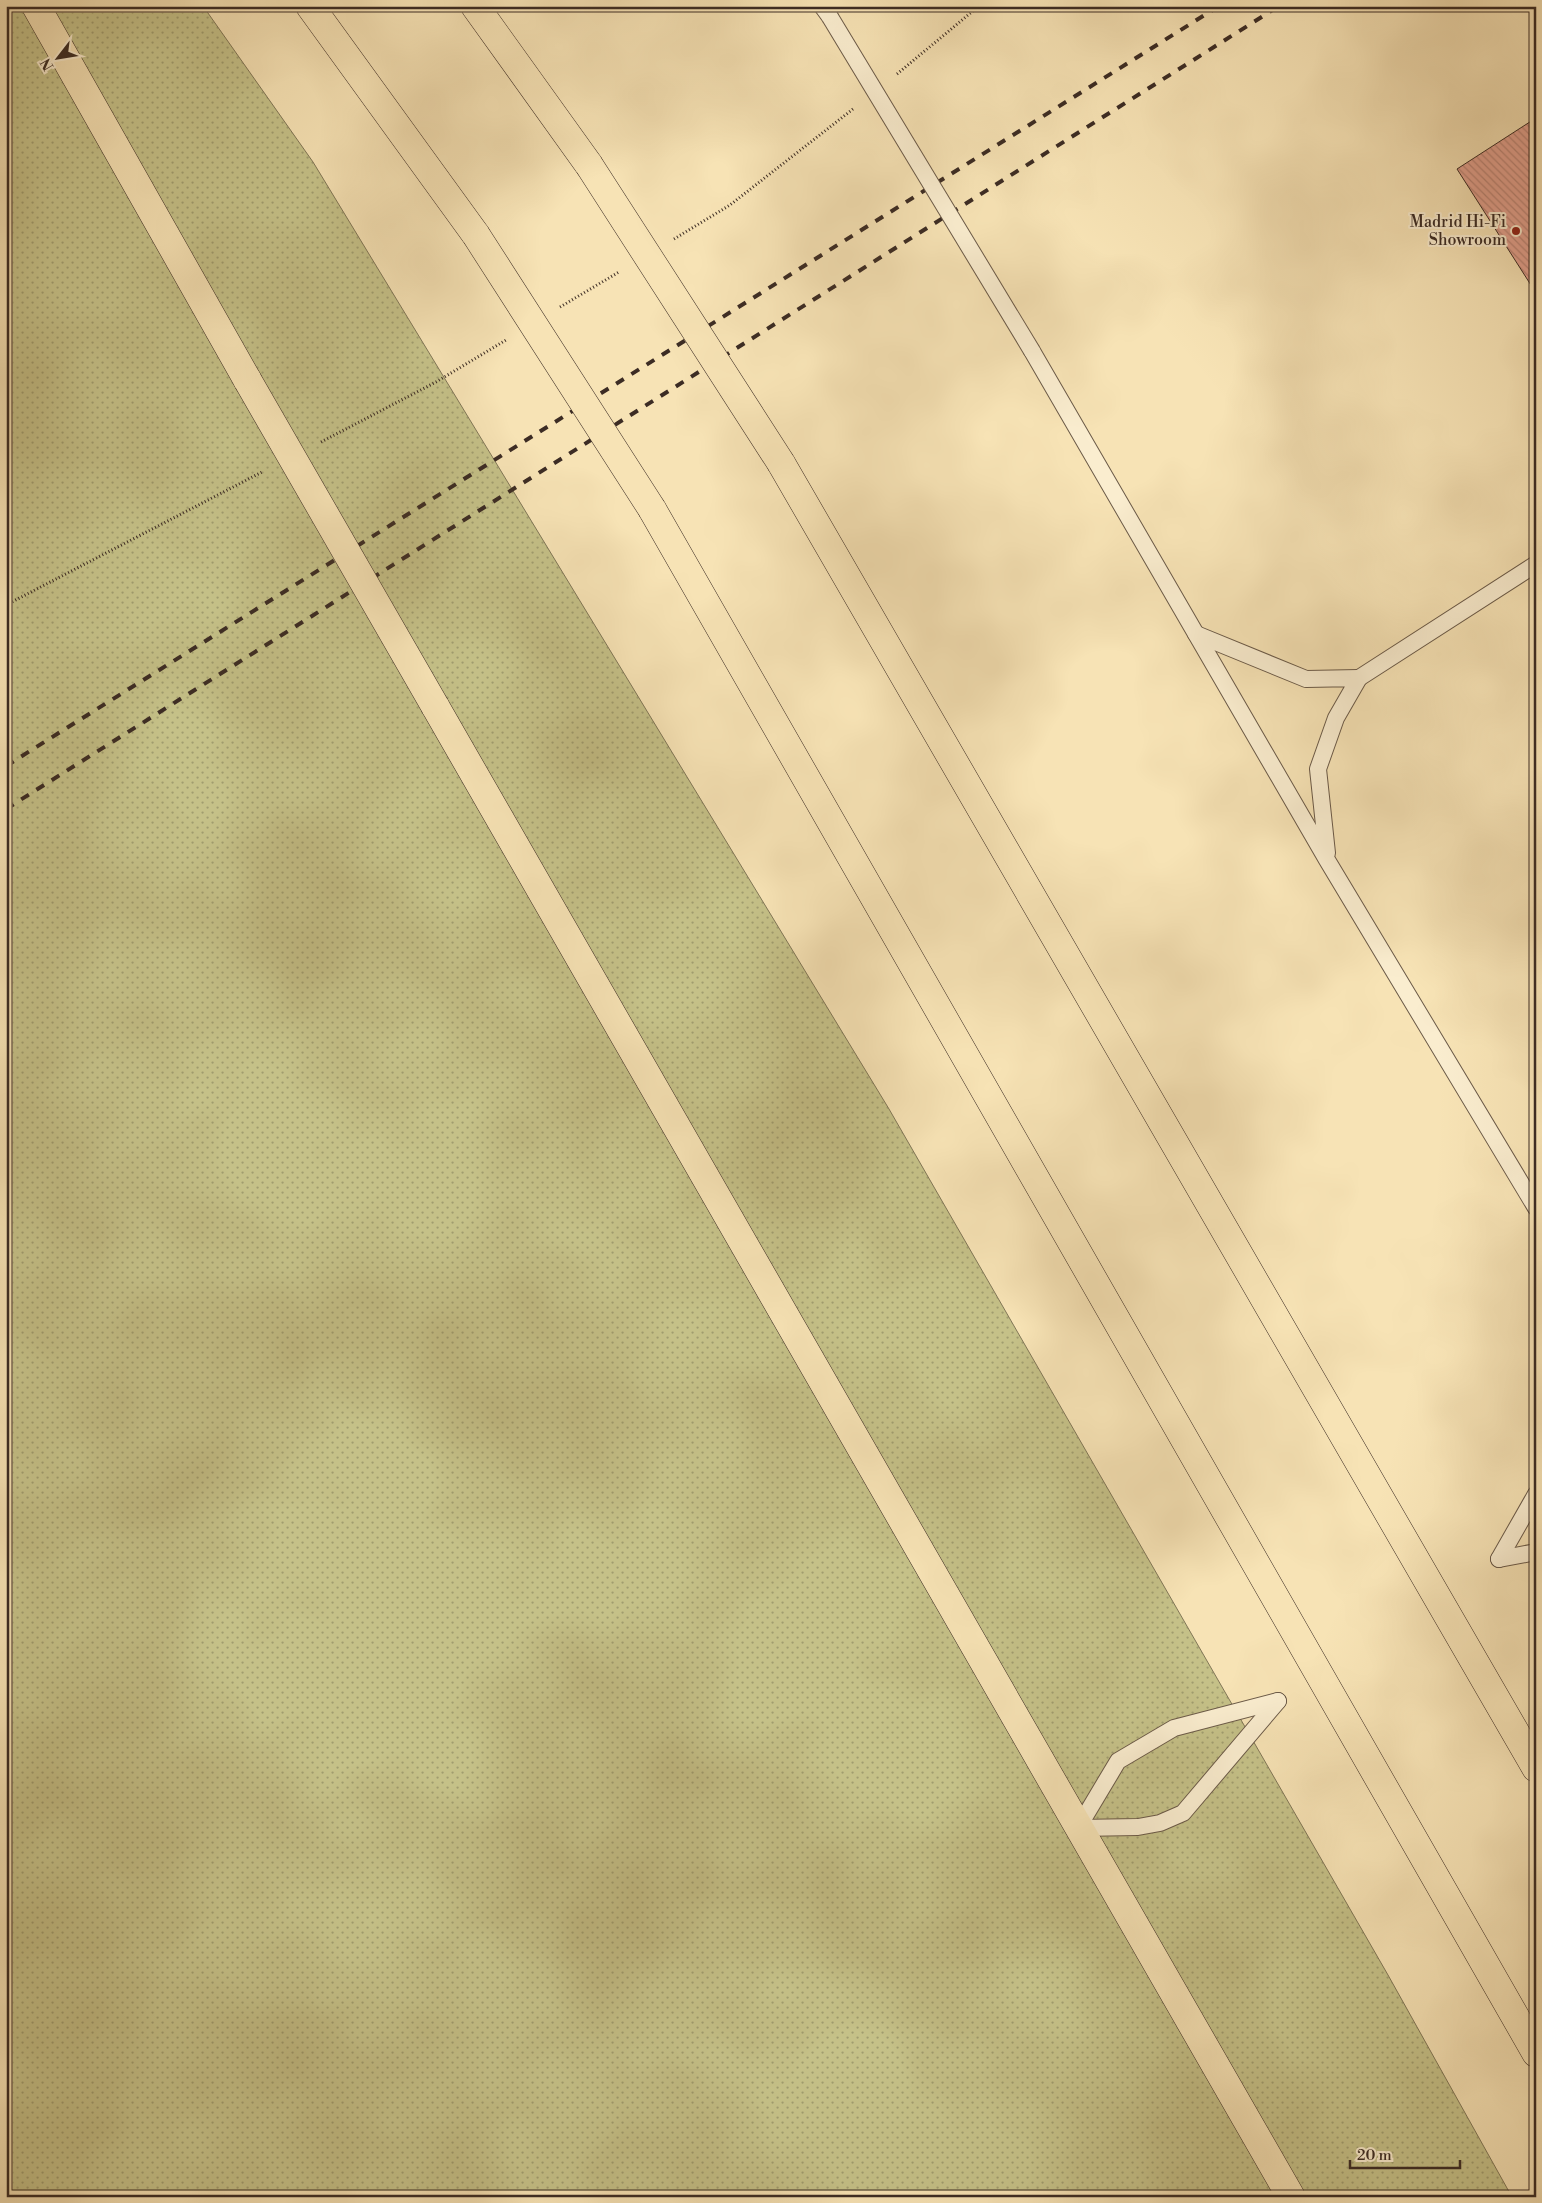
<svg xmlns="http://www.w3.org/2000/svg" width="1542" height="2203" viewBox="0 0 1542 2203" font-family="'Libre Bodoni',serif">
<defs>
<pattern id="grass-dots" width="8" height="8" patternUnits="userSpaceOnUse" patternTransform="scale(1.25)"><rect width="8" height="8" fill="#c5c188"/><path d="M2 2h.1M6 6h.1" fill="none" stroke="#a19d6f" stroke-width="1.8" stroke-linecap="round"/></pattern>
<pattern id="building-back-hatch" width="6" height="6" patternUnits="userSpaceOnUse" patternTransform="scale(1.25)"><rect width="6" height="6" fill="#e4a290"/><path d="M-1 5l2 2M0 0l6 6M5-1l2 2" fill="none" stroke="#ba8475"/></pattern>
</defs>
<rect width="100%" height="100%" fill="#f7e3b5"/>
<filter id="stains"><feTurbulence type="fractalNoise" baseFrequency=".004" numOctaves="4"/><feColorMatrix values="0 0 0 0 .2 0 0 0 0 .09 0 0 0 0 .02 0 0 0 .5 -.17"/></filter>
<radialGradient id="worn" r=".72"><stop offset=".6" stop-color="#630" stop-opacity="0"/><stop offset="1" stop-color="#630" stop-opacity=".3"/></radialGradient>
<path fill="url(#grass-dots)" stroke="#807656" d="M6,6H203L313,162L889,1109L1388,1975L1512,2197H6Z"/>
<path fill="url(#building-back-hatch)" stroke="#3c2c24" d="M1536,118V293L1457,169Z"/>
<g fill="none" stroke-linecap="round" stroke-linejoin="round">
<defs>
<g id="service">
<path d="M822,6L830,17"/>
<path d="M1032,351L1327,860L1536,1208"/>
<path d="M1196,634L1306,679L1359,678L1336,718L1318,769L1327,853"/>
<path d="M1359,678L1536,564"/>
<path d="M1499,1559L1536,1494"/>
<path d="M1499,1559L1536,1552"/>
<path d="M1078,1828L1138,1827L1160,1823L1183,1813L1278,1701"/>
<path d="M1078,1828L1118,1761L1174,1728L1278,1701"/>
</g>
<g id="motorway">
<path d="M36,6L248,381"/>
<path d="M310,6L476,235"/>
<path d="M475,6L589,165"/>
<path d="M781,463L1536,1768"/>
<path d="M652,509L1536,2053"/>
<path d="M435,706L1291,2197"/>
</g>
</defs>
<use href="#service" stroke="#6b5a48" stroke-width="18"/>
<use href="#motorway" stroke="#3c2c24" stroke-width="29"/>
<g stroke="#3c2c24" stroke-width="3" stroke-dasharray="1 2.5" stroke-linecap="butt">
<path d="M897,74L979,6"/>
<path d="M674,239L730,205L853,109"/>
<path d="M560,307L619,272"/>
<path d="M321,442L436,382L506,340"/>
<path d="M6,605L262,472"/>
</g>
<use href="#service" stroke="#faedcf" stroke-width="16"/>
<use href="#motorway" stroke="#f7e3b5" stroke-width="28"/>
<g stroke="#3c2c24" stroke-width="4" stroke-dasharray="9 9" stroke-linecap="butt">
<path d="M6,766L1219,6"/>
<path d="M6,809L1279,6"/>
</g>
<defs>
<path id="service-bridge" d="M830,17L1032,351"/>
<g id="motorway-bridge">
<path d="M589,165L781,463"/>
<path d="M476,235L652,509"/>
<path d="M248,381L435,706"/>
</g>
</defs>
<use href="#service-bridge" stroke="#6b5a48" stroke-width="18" stroke-linecap="butt"/>
<use href="#motorway-bridge" stroke="#3c2c24" stroke-width="29" stroke-linecap="butt"/>
<use href="#service-bridge" stroke="#faedcf" stroke-width="16"/>
<use href="#motorway-bridge" stroke="#f7e3b5" stroke-width="28"/>
</g>
<circle fill="#8f2418" stroke="#faedcf" stroke-width="2" cx="1516" cy="231" r="5"/>
<g text-anchor="middle" dominant-baseline="central" stroke-width="4" stroke-linejoin="round" paint-order="stroke">
<g font-size="16" fill="#3c2c24" stroke="#faedcf" text-anchor="end">
<text x="1506" y="222">Madrid Hi-Fi<tspan x="1506" dy="18">Showroom</tspan></text>
</g>
</g>
<rect width="1542" height="2203" fill="none" stroke="#f7e3b5" stroke-width="25"/>
<rect x="8" y="8" width="1527" height="2188" fill="none" stroke="#3c2c24" stroke-width="2.5"/>
<rect x="12" y="12" width="1517" height="2178" fill="none" stroke="#3c2c24"/>
<g transform="translate(58 58) rotate(239)" stroke="#faedcf" stroke-width="4" paint-order="stroke">
<path d="M0-4L9 19L0 12L-9 19Z" fill="#3c2c24"/>
<text y="-8" font-size="14" font-weight="bold" text-anchor="middle" fill="#3c2c24">N</text>
</g>
<path d="M1350 2160v8h110v-8" fill="none" stroke="#3c2c24" stroke-width="2.5"/>
<text x="1357" y="2160" font-size="15" fill="#3c2c24" stroke="#faedcf" stroke-width="4" paint-order="stroke">20 m</text>
<rect width="100%" height="100%" filter="url(#stains)"/>
<rect width="100%" height="100%" fill="url(#worn)"/>
</svg>
